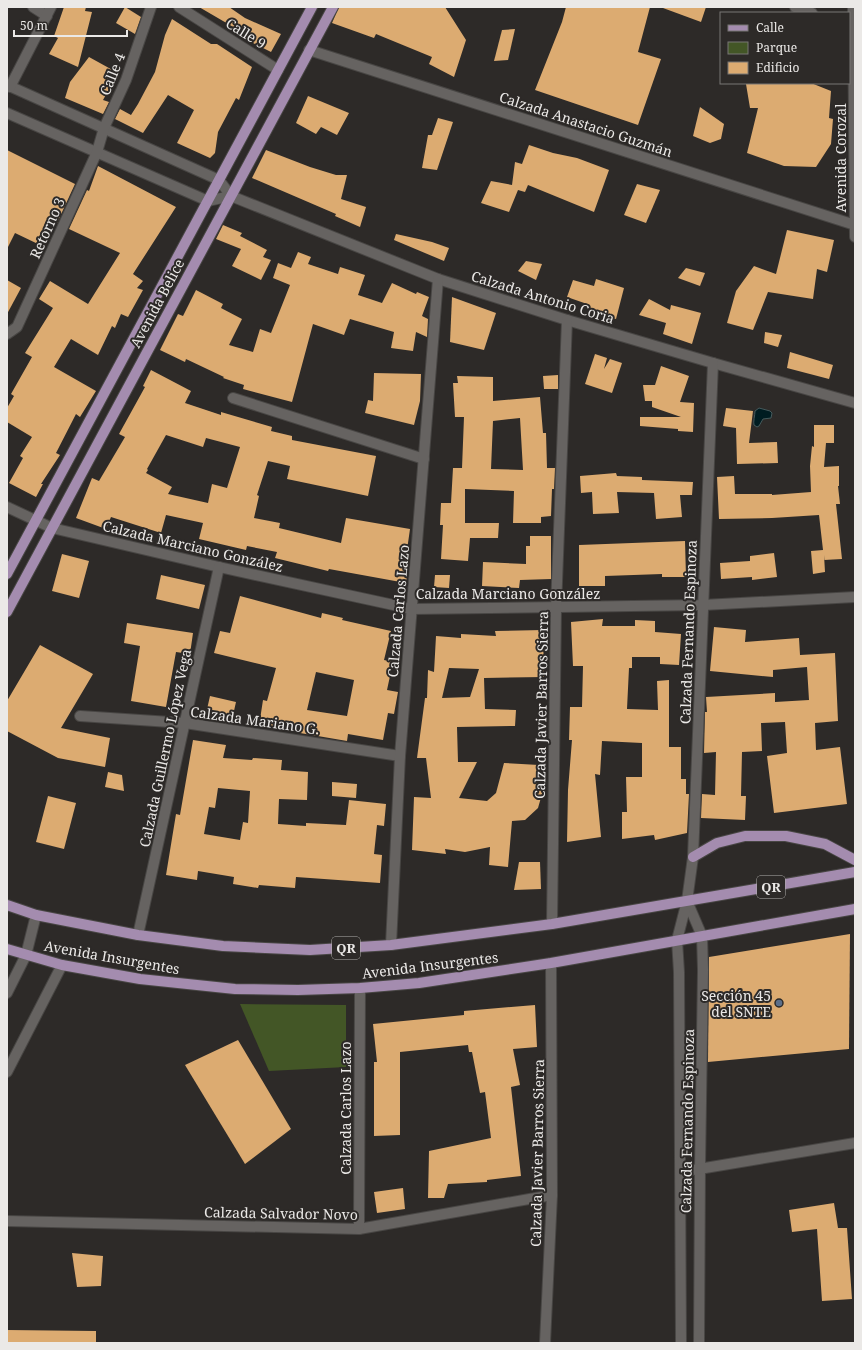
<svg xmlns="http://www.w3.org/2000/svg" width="862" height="1350" viewBox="0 0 862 1350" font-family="'Noto Serif',serif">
<rect width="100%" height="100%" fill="#2d2a28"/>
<path fill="#435626" d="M240,1004L346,1005V1067L269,1071Z"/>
<path fill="#001c21" stroke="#465a5c" d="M759,408L770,411L772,413L771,418L763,419L759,426L757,427L754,425C753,422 755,415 755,411Z"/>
<g fill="#dcab71" fill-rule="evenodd">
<path d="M64,7H86L85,11L92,12L78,67L49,54L58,38L54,36Z"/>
<path d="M125,7L141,17L135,34L116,23Z"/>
<path d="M199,7H229L245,18L281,34L271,52L245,39L247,35Z"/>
<path d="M339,7H445L466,40L454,77L429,64L432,57L376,34L374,38L332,23Z"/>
<path d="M566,7H650L638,52L661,59L638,125L535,90L562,22Z"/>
<path d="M664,7H706L701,22L663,8Z"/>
<path d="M172,19L211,44H217L252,67L239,100L236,98L218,132L215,153L210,158L177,143L194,110L168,95L143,133L115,119L120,109L131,115L138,104L155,72L165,35Z"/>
<path d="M515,29L508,60L494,61L502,30Z"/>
<path d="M89,57L118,73L103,100L109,102L103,114L65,98L70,82Z"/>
<path d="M792,83H811L831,91L829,118L833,119L831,144L816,167L784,166L747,153L758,108H750L746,84Z"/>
<path d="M308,96L349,113L337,135L321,127L316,134L296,123Z"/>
<path d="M700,107L724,124L721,139L710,143L693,136Z"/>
<path d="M438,118L453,122L437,170L422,168L428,135H432Z"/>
<path d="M529,145L553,153L577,158L609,170L594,212L528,185L525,192L518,190L509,212L481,203L491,181L512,185L515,162L522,164Z"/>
<path d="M7,150L75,184L57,223L50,220L38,244L15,233L7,249Z"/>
<path d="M266,150L310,167L336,175H347L341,199L366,207L360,227L335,216L336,214L252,178Z"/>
<path d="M98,166L176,207L133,274L143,281L137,288L143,290L128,317L121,314L115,328L112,326L98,355L71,339L54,367L96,391L80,417L76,414L56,453L60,455L41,484H43L36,497L9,483L23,458L20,456L32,437L7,422V408L14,396L11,394L32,357L25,353L53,308L39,299L50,281L88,304L120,253L69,229L87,190L89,191Z"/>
<path d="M637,184L660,190L646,223L624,215Z"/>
<path d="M223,225L242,233L240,236L267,250L263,257L271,260L261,280L232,266L241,249L216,239Z"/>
<path d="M787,230L834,240L827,272L817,269L813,299L768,292L753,330L727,323L736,291L754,266L776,274Z"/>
<path d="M396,234L432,242L449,248L444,261L394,240Z"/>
<path d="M298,252L311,257L308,264L338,274L340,267L365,275L358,295L382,303L392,283L416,294L417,292L429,297L422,316L428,319L427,337L416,332L413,351L391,348L394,332L350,319L344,335L313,324L292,402L243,389L244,385L223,378L224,377L186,359L185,362L160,350L178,314L183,316L196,290L223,304L221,308L242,319L229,345L253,352L260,329L271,333L290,285L273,278L278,263L291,268Z"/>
<path d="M526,261L542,264L536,280L518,271Z"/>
<path d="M686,268L705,273L700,286L678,278Z"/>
<path d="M596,279L624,288L616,319L588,312L590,305L567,297L573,280L594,286Z"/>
<path d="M7,280L21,288L7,314Z"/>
<path d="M452,297L496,313L484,350L450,342Z"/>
<path d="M649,299L670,310L671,305L701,313L692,344L663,334L666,323L639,315Z"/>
<path d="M765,332L782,335L778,347L764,343Z"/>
<path d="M790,352L833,365L829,379L787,368Z"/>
<path d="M595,354L607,358L604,369L610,359L622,363L612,393L585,384Z"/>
<path d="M661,366L689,376L680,402L694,403L693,432L678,431V429L640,426V417H681L652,407V401H645L643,385H655Z"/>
<path d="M151,370L191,391L185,403L221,415V412L272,427L271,431L292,436V440L376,456L368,496L287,479L290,466L268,461L257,495L259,496L254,518L280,523L279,528L341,543L346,518L410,529L406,557L409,558L406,583L329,569L328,571L275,558L277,552L247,546L246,550L199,539L203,523L166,515L161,533L111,517L106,529L76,518L92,478L99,481L125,437L119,434L145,387L143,386ZM166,435L203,447L206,438L240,447L227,488L212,484L208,503L168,494L172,487L146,473L148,470L147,469Z"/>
<path d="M374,373L421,374L420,401L414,425L365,413L368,400L373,401Z"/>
<path d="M558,375V389H544L543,376Z"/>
<path d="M457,376L493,377V401L540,397L543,433H546L547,468H555L554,489H552L551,516L541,517V523H513L514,491L465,489V523H499L498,538H470L468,561L441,559L443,525H440L441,503H451L453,468H462L464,417H455L453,383H458ZM520,418L523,470L491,469L493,421Z"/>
<path d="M726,408L753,411L749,443L777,442L778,463L737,464L736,428L723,426Z"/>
<path d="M814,425H834V443H826L824,467L839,466V486H838L840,504H836L842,559L824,560V555L825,572L813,574L811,551L823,550L819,515L772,518L719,519L717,477L734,476L735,494H772V495L811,492L810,466L812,446L814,447Z"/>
<path d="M616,473L617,476L642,477V480L693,482L692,495H680L682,517L656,519L654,493L617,492L619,513L593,514L592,492L581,493L580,476Z"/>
<path d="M530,536H551V579L520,580L519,588L482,586L483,562L526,564V546H530Z"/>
<path d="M685,541L686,577H662V574L605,576V586H579V545Z"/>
<path d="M774,553L777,577L752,580V577L721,579L720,563L750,561V556Z"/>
<path d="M62,554L89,561L79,598L52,591Z"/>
<path d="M161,575L205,585L199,609L156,599Z"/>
<path d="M435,575H450L449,588L434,587Z"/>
<path d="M240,596L321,618L322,613L343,618L342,620L391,631L384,660L393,662L387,690L398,692L394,714L388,713L383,740L348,734L347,741L259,726L263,700L267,701L276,668L214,653L220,631L230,633ZM316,672L354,680L347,716L307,710Z"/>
<path d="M603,619L602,626H635V620L655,621V632L681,634L679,665L660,664V657H632V668H629L627,709L658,710L657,681L669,680V747H681V779H686V794H689L687,833L655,840L654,835L622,839V812H627L626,777H642V743L602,741L600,775L595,774L601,837L567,842L568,790L572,740H569L570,707H582L583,666H573L571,622Z"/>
<path d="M127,623L193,633L190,654L176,652L166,707L131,701L140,646L124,643Z"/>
<path d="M714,627L746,630L745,642L799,638L800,655L835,653L838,721L815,723L816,750L840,747L847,804L774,813L767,756L787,753L785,722L761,723L762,751L742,752L741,796H746L745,820L701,818L702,794L715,795L716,752L704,753L705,712H707L706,697L775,693V702L809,700L807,667L773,670V677L710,671Z"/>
<path d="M543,630L544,677L484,678L485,709L516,710L515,726L457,727L458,762H477L459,798L487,801L496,793L504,763L539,765L542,794L538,808L525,820L512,821L508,867L489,865L490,847L465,852L445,849L446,854L412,850L414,797L431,798L426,758H417L425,698H427L428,670L434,672L436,636L461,638V634L496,636L495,631ZM449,668L479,669L470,697L442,698Z"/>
<path d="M40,645L93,674L61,728L110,738L105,767L58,758L7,731V701Z"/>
<path d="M210,696L236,702L231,724L205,718Z"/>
<path d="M193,740L226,745L223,758L252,760L253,758L282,760L281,770L308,772L307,800L279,799L278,824L306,826V823L346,825L349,800L386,804L384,826L377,825L374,854L382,855L380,883L296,877L295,888L259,885L258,888L233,884L234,877L198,871L197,880L166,875L176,814L180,815ZM218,788L250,791L248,823L243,822L240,840L204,834L209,807L215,808Z"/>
<path d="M108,772L122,775L124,791L105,787Z"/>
<path d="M332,782L357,784L356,798L332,796Z"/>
<path d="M48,796L76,803L64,849L36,842Z"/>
<path d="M519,862H540L541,889L514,890Z"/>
<path d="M850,934L849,1049L708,1062L709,957Z"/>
<path d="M535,1005L537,1047L513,1049L520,1085L511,1087L521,1176L487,1180V1182L448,1184L444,1198H428L429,1151L491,1138L485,1092L480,1093L472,1052H469L468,1045L400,1052V1135L374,1136V1062H377L373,1024L464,1015V1011Z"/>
<path d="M238,1040L291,1129L245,1164L185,1065Z"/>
<path d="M403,1188L405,1209L377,1213L374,1192Z"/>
<path d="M834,1203L838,1228H847L852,1299L822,1301L817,1229L792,1232L789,1210Z"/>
<path d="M72,1253L103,1256L101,1286L77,1287Z"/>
<path d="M7,1330L96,1331V1343H7Z"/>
</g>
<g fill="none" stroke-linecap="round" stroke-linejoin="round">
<defs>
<g id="minor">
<path d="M33,7L47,16"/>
<path d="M179,7L278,70"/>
<path d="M795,7L812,13"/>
<path d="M853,7L855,237"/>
<path d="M309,50L855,225"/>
<path d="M7,85L219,180L231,196"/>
<path d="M10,87L51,7"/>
<path d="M7,113L208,201L231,196"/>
<path d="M231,196L438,279L567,320L713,363L855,403"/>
<path d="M7,334L17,327L97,152L104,128L126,80L151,7"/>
<path d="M233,398L424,459"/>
<path d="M7,507L52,528L219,567L412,609L703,605L855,597"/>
<path d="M80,716L185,723L400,756"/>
<path d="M687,901L702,936L703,970L700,1168L699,1343"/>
<path d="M552,924L556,608L567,320"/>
<path d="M138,935L219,567"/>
<path d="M391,945L400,756L438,279"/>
<path d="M7,993L26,955L36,915"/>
<path d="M7,1072L62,965"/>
<path d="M681,1172L855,1143"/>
<path d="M7,1221L359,1229L552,1195"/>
<path d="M359,1229L360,988"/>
<path d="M545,1343L552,1195L551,963"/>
<path d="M681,1343L679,972L677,940L687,901L693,857L713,363"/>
</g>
<g id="major">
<path d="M7,574L312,7"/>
<path d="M7,612L333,7"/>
<path d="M693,857L717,843L745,836H786L825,844L855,860"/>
<path d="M7,905L36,915L138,935L223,946L310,950L391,945L552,924L855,872"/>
<path d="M7,949L62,965L140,979L235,989L298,990L360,988L419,983L551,963L855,909"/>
</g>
</defs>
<use href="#minor" stroke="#484644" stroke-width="12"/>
<use href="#major" stroke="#484644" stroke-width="12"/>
<use href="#minor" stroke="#666361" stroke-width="10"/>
<use href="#major" stroke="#a48caf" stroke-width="10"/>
</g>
<circle fill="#5c6f8a" stroke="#2d2a28" stroke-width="1.5" cx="779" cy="1003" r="4"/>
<g text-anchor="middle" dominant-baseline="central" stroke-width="4" stroke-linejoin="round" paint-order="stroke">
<g fill="#2d2a28" stroke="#b2b0ae" stroke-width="1">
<rect x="757" y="876" width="28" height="22" rx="3"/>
<rect x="332" y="937" width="28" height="22" rx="3"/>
</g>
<g font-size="13" font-weight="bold" fill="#ebe9e7">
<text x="771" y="887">QR</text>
<text x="346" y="948">QR</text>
</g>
<g font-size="14" fill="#ebe9e7" stroke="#2d2a28">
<text transform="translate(246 33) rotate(32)">Calle 9</text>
<text transform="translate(112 74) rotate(-68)">Calle 4</text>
<text transform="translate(586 124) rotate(18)">Calzada Anastacio Guzmán</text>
<text transform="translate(840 158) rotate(-90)">Avenida Corozal</text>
<text transform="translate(47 228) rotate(-66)">Retorno 3</text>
<text transform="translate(543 297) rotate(17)">Calzada Antonio Coria</text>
<text transform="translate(157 303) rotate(-62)">Avenida Belice</text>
<text transform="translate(193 546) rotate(13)">Calzada Marciano González</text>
<text x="508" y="593">Calzada Marciano González</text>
<text transform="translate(398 611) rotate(-85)">Calzada Carlos Lazo</text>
<text transform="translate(688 632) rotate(-88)">Calzada Fernando Espinoza</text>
<text transform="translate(541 705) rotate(-89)">Calzada Javier Barros Sierra</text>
<text transform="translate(255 720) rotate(8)">Calzada Mariano G.</text>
<text transform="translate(165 748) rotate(-78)">Calzada Guillermo López Vega</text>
<text transform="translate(112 957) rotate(10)">Avenida Insurgentes</text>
<text transform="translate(430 965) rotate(-7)">Avenida Insurgentes</text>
<text transform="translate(345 1108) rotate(-90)">Calzada Carlos Lazo</text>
<text transform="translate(687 1121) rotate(-89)">Calzada Fernando Espinoza</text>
<text transform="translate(537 1153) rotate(-89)">Calzada Javier Barros Sierra</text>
<text transform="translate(281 1213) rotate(1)">Calzada Salvador Novo</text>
</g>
<g font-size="14" fill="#ebe9e7" stroke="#2d2a28" text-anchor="end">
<text x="771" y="995">Sección 45<tspan x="771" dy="16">del SNTE</tspan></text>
</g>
</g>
<rect width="862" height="1350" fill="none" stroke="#ebe9e7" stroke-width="16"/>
<rect x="720" y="12" width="130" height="72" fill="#2d2a28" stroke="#797674"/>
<rect x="728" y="25" width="20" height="6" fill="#a48caf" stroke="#797674"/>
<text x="756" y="32" font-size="12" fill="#ebe9e7">Calle</text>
<rect x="728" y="42" width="20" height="12" fill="#435626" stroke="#797674"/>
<text x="756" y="52" font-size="12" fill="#ebe9e7">Parque</text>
<rect x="728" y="62" width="20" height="12" fill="#dcab71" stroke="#797674"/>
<text x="756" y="72" font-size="12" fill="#ebe9e7">Edificio</text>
<path d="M14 30v6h113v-6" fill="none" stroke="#ebe9e7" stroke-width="2"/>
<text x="20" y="30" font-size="12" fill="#ebe9e7" stroke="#2d2a28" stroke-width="3" paint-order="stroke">50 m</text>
</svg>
